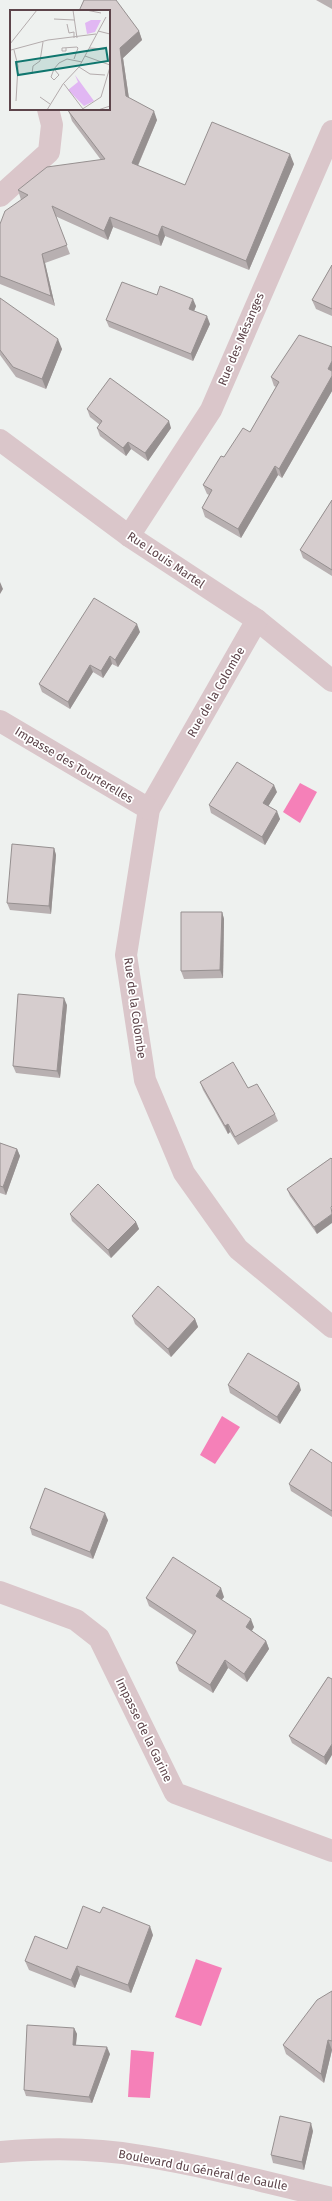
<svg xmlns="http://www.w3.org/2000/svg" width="332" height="2201" viewBox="0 0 332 2201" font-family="'Fira Sans',sans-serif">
<rect width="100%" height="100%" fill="#eef1ef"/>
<g fill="#f580b8">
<path d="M300,783L317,792L300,823L283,812Z"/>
<path d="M222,1416L240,1427L215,1464L200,1455Z"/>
<path d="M196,1959L222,1968L201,2026L175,2017Z"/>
<path d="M131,2050L154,2052L150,2098L128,2097Z"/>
</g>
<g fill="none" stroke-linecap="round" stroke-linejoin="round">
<g stroke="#dac6ca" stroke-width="22">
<path d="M0,196L49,152L52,125L48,109"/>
<path d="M0,440L129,536L257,620L332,681"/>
<path d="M129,536L211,410L332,131"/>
<path d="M257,620L149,809L126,955L145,1080L184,1173L238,1249L332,1327"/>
<path d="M0,721L149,809"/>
<path d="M0,1592L76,1620L99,1638L175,1793L332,1851"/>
<path d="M0,2152C46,2148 96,2148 142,2156C206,2166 269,2183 332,2198"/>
</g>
</g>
<g fill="#b8b0b1">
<path d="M316,0H332V9Z"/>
<path d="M109,11L139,31L142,40L123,58L129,98L157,120L138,166L185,185L294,164L249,270L165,236L161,246L113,227L108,240L55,216L70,254L45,263L55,306L0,284V224L21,200L18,190L101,160L72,121L69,112Z"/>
<path d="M332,265V316L316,309L312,300Z"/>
<path d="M157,295L196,306L194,311L210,324L193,361L109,327L106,320Z"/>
<path d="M0,298L62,349L46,389L16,377L0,355Z"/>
<path d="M332,347V391L282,478L278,475L241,538L205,517L202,508L209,495L207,494L203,485L224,457L250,432L276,387L274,386L271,377Z"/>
<path d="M87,409L171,428L148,461L131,449L126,456L100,436L97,428L100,425L90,417Z"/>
<path d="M332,500V576L303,558L300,550Z"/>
<path d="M140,632L118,667L112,664L103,678L93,672L70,709L42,692L39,684Z"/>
<path d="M277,792L268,806L280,819L265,845L211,813L209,805Z"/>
<path d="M54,848L56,855L51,914L10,910L7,903Z"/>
<path d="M222,912L224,919L223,978L184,979L181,971Z"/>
<path d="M67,1005L60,1078L16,1073L13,1066Z"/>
<path d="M200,1082L248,1088L275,1114L278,1121L238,1145L230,1132L228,1134L203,1090Z"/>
<path d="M0,1143L17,1149L20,1156L6,1195L0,1193Z"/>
<path d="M331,1158L317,1234L290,1196L287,1189Z"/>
<path d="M70,1214L136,1222L139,1229L111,1258L72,1221Z"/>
<path d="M132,1316L195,1319L198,1327L171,1357L135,1324Z"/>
<path d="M228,1385L301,1390L280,1424L230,1393Z"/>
<path d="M332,1463V1517L291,1491L289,1484Z"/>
<path d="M108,1520L93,1559L32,1535L30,1528Z"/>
<path d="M224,1597L221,1600L254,1627L252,1631L266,1641L269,1649L247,1682L228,1668L213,1693L179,1671L176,1663L193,1635L149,1606L146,1598Z"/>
<path d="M328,1677L326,1765L292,1743L289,1736Z"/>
<path d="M153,1935L131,1993L80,1975L75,1988L29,1970L25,1961L67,1949Z"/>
<path d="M332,1991V2050L324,2083L286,2054L283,2045Z"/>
<path d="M74,2028L77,2034L76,2045L110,2054L92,2103L26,2096L24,2090Z"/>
<path d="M313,2131L304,2170L273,2163L271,2155Z"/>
</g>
<g fill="#969090">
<path d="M139,31L142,40L123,58L130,106L126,96L120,48Z"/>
<path d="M154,111L157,120L135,172L132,163Z"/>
<path d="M290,154L294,164L249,270L246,261Z"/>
<path d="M110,217L113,227L108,240L104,231Z"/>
<path d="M162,226L165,236L161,246L158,236Z"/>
<path d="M42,254L45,263L55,306L51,296Z"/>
<path d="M193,299L196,306L192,316L189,309Z"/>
<path d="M207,316L210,324L193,361L191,354Z"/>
<path d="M58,339L62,349L46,389L42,379Z"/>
<path d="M332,361V376L328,369Z"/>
<path d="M332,376V391L282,478L279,469Z"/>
<path d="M169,421L171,428L148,461L145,453Z"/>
<path d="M128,442L131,449L126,456L123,448Z"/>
<path d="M275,466L278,475L241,538L238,529Z"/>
<path d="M0,582L3,589L0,594Z"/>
<path d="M137,624L140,632L118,667L115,660Z"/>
<path d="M110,656L112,664L103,678L101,671Z"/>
<path d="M90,665L93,672L70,709L68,702Z"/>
<path d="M274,785L277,792L266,810L263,803Z"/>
<path d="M277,811L280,819L265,845L262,837Z"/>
<path d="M54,848L56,855L51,914L49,906Z"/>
<path d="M222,912L224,919L223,978L220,970Z"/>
<path d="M64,998L67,1005L60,1078L57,1071Z"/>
<path d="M228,1124L230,1132L228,1134L225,1126Z"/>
<path d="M17,1149L20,1156L6,1195L3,1187Z"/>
<path d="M332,1214V1223L317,1234L314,1227Z"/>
<path d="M136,1222L139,1229L111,1258L108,1250Z"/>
<path d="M195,1319L198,1327L171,1357L168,1349Z"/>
<path d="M299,1383L301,1390L280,1424L277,1417Z"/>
<path d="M105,1513L108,1520L93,1559L90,1552Z"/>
<path d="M221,1588L224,1597L218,1605L216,1596Z"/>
<path d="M251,1619L254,1627L249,1635L246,1627Z"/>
<path d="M266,1641L269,1649L247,1682L244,1674Z"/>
<path d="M225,1660L228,1668L213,1693L210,1685Z"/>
<path d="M332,1744V1755L326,1765L324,1757Z"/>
<path d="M150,1926L153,1935L131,1993L128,1985Z"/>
<path d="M77,1966L80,1975L75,1988L71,1980Z"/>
<path d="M74,2028L77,2034L75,2051L73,2045Z"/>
<path d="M328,2040L332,2050L324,2083L321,2074Z"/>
<path d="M107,2047L110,2054L92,2103L89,2097Z"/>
<path d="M311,2123L313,2131L304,2170L302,2162Z"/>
</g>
<g fill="#d6cdce" stroke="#969090">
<path d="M84,0H116L139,31L120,48L126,96L154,111L132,163L185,185L212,122L290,154L246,261L162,226L158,236L110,217L104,231L52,206L67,245L42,254L51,296L0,276V224L5,211L28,195L18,190L47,167L105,159L69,112L68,109H109V11H79Z"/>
<path d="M332,265V309L312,300Z"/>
<path d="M122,282L157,295L160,286L193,299L189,309L207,316L191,354L106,320Z"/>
<path d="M0,298L58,339L42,379L13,367L0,350Z"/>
<path d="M299,335L332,347V361L328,369L332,371V376L279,469L275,466L238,529L202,508L212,490L203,485L221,456L224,457L243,428L250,432L279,382L271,377Z"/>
<path d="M110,378L169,421L145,453L128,442L123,448L97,428L102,421L87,409Z"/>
<path d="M332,500V570L300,550Z"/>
<path d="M94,598L137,624L115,660L110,656L101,671L90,665L68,702L39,684Z"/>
<path d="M237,762L274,785L263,803L277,811L262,837L209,805Z"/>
<path d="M12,844L54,848L49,906L7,903Z"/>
<path d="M181,912H222L220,970L181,971Z"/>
<path d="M18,994L64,998L57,1071L13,1066Z"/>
<path d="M233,1062L248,1088L257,1084L275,1114L235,1137L228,1124L225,1126L200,1082Z"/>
<path d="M0,1143L17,1149L3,1187L0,1186Z"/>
<path d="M331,1158L332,1159V1206L331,1207L332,1214L314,1227L287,1189Z"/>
<path d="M98,1184L136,1222L108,1250L70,1214Z"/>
<path d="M158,1286L195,1319L168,1349L132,1316Z"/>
<path d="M248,1353L299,1383L277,1417L228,1385Z"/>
<path d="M311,1449L332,1463V1511L289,1484Z"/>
<path d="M45,1488L105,1513L90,1552L30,1528Z"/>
<path d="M173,1557L221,1588L216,1596L251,1619L246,1627L266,1641L244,1674L225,1660L210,1685L176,1663L196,1631L146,1598Z"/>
<path d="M328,1677L332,1679V1744L324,1757L289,1736Z"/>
<path d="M83,1906L100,1913L103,1907L150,1926L128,1985L77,1966L71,1980L25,1961L35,1936L67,1949Z"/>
<path d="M332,1991V2041L328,2040L321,2074L283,2045L317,2000Z"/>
<path d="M27,2025L74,2028L73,2045L107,2047L89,2097L24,2090Z"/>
<path d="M280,2116L311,2123L302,2162L271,2155Z"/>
</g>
<g text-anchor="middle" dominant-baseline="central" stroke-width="3.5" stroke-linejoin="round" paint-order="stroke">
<g font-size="12" fill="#5d444a" stroke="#fff">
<text transform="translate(241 339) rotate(-67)">Rue des Mésanges</text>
<text transform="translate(166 560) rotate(34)">Rue Louis Martel</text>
<text transform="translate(216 692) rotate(-60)">Rue de la Colombe</text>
<text transform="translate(74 765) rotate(31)">Impasse des Tourterelles</text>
<text transform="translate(135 1008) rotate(82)">Rue de la Colombe</text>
<text transform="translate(144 1730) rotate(64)">Impasse de la Garine</text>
<text transform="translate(203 2170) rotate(11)">Boulevard du Général de Gaulle</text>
</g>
</g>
<g transform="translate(10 10)">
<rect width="100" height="100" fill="#eef1ef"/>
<path d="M81,10H91L85,22L77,24L75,13ZM65,65L84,91L74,96L58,80L68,72Z" fill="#e1b7f3"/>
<path fill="none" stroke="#b4acad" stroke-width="1" d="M63,0L67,28M76,0L91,3M44,9L64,10M57,14L59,23L64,22V28M88,21L100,24M0,34L27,0M56,38V41H52V38L67,37L68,38L64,49M79,38L94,39M1,40L38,30L86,24M4,40L8,56L6,91M75,46L100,55M69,57L80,64L95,65M44,59L49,65L44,70L41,67L44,59L49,53L57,49L72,52M22,64L23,56L30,51L33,32M54,74L73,99M30,87L40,94M37,100L53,74L69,57L96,7M71,100L91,87L100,57M88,100L100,96"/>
<path fill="#0f766e" fill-opacity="0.15" stroke="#0f766e" stroke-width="2" d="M96,38L98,51L8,65L6,52Z"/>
<rect width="100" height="100" fill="none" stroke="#5d444a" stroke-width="2"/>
</g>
</svg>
